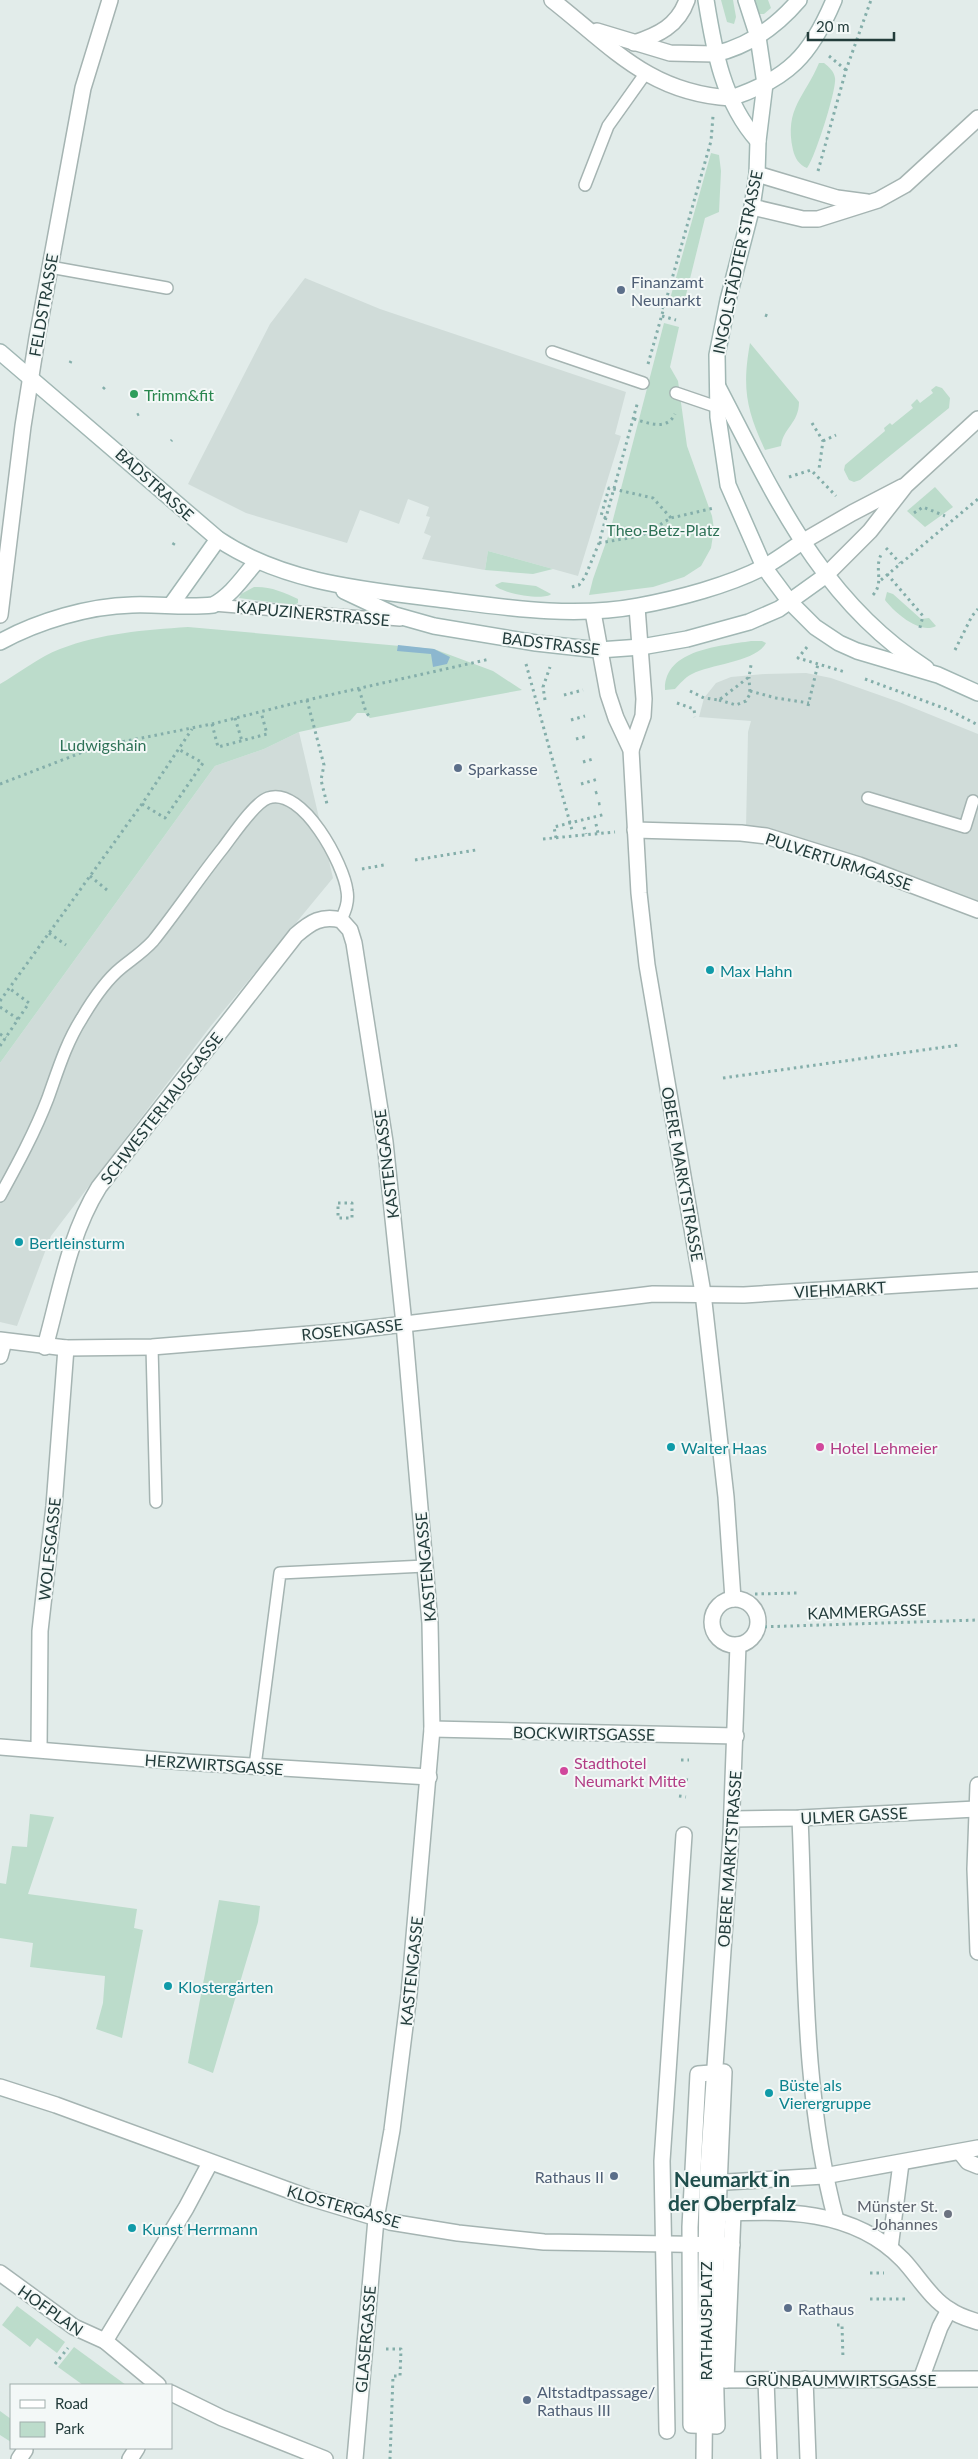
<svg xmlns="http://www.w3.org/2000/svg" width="978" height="2459" viewBox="0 0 978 2459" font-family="Lato,sans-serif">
<rect width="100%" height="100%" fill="#e2ecea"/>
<g fill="#d0dcd9">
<path d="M305,278L380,309L626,392L615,434L621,436L578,576L488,551L485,570L422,559L431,536L424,533L430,517L426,516L429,507L408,499L399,524L360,510L347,543L246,513L188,484L270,324Z"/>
<path d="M806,673L831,678L899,702L978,734V902L856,856L746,828L748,732L751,721L699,717L704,698L716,683L731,677L765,674Z"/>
<path d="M299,732L333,878L210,1027L51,1236L17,1326L0,1322V1063L215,766L264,749Z"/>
</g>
<g fill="#bcdccb">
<path d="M721,0H733L736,17L734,24L727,22Z"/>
<path d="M752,0H768L771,8L764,14H758Z"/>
<path d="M819,63H824C829,67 834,71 835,78C837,89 814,161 807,168C799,165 795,158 793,150C784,108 805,97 819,63Z"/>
<path d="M711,153L719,155L721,171L719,212L705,218L684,303L670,299Z"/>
<path d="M664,323L679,327L670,367L678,381L687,446L712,516L714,529L711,548L701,566L684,577L653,587L589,595L593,579L610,531Z"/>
<path d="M750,343L799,402C799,423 783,428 781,446L765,450C746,409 742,388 750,343Z"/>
<path d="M936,386L942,388L950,398L949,408L860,480L854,482L849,480L844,470L845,465L885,431L884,428L890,423L892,425L913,408L911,405L917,399L920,403L933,393L931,390Z"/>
<path d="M935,487L953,507L925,527L907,511Z"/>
<path d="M488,551L553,569L533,574L485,570Z"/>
<path d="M502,582L536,586L551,594C545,601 499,593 495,585Z"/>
<path d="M254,587C269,586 284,592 298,599V603L294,605L239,598L241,594Z"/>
<path d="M887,592L893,594L921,619L929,618L936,626C920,635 894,612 885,600Z"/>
<path d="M188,627L434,649L493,671L522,690L370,718L365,713H357L350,721L299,732L264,749L215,766L0,1063V684C19,673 39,657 60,649C102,633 144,630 188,627Z"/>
<path d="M751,641H762L766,643C756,662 711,664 692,674C684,678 680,684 675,689L665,690C664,649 721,646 751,641Z"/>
<path d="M30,1814L54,1817L28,1894L137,1909L134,1928L143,1930L122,2038L96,2029L103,2003L105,1976L30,1967L33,1943L0,1938V1883L6,1884L12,1846L27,1847Z"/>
<path d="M219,1900L260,1906L258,1922L213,2073L188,2063Z"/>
<path d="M17,2306L65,2342L57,2353L37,2338L30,2347L2,2325Z"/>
<path d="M74,2347L126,2385H83L58,2367Z"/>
<path d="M0,2411L11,2419V2442L0,2435Z"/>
</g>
<path fill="#8cb7cf" d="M398,645L434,649L450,657L447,664L433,667L431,654L397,651Z"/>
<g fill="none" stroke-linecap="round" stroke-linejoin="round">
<defs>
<g id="lane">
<path d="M585,185L608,126L645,74"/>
<path d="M50,267L167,288"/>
<path d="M552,352L643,383"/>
<path d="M676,393L717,407"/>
<path d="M213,605L400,620"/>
<path d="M868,798L965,827L973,801"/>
<path d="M0,1196C17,1165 35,1132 48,1098C58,1070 66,1043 82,1018C92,1001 105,981 121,968C132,959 143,952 153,941C177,911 199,878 223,848C233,835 254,803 268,798C303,786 344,865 347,891C349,902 345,911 341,920"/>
<path d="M152,1347L156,1502"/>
<path d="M255,1766L280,1573L425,1566"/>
</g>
<g id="street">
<path d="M552,0C612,47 649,93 731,98"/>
<path d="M597,31L670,53L715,54"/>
<path d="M634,43C658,35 678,26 687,0"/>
<path d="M757,174L837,198L867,202"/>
<path d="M752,207L803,219H818L878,200L905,185L978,118"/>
<path d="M802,542L852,513L902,487"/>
<path d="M825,576L870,531L906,485L978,419"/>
<path d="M593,612L608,694L616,718L631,750L639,893L647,965L703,1293L726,1497L733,1599"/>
<path d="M0,615L23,426L37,338L83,88L110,0"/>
<path d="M631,750L643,716L644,699L637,607"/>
<path d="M635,830L741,833L766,836L859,865L978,910"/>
<path d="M0,1340L66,1348L152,1347L347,1331L653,1294L744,1295L978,1280"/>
<path d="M45,1347C60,1293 69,1235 99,1187L296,935C311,922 322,915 341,920L350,930L354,943L385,1142L404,1324L430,1623L432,1729L409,1994L392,2130L376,2219L355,2459"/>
<path d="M0,1356L4,1341"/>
<circle cx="735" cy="1622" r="23"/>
<path d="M432,1729L736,1736"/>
<path d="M0,1747L185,1762L429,1777"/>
<path d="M39,1749L40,1631L54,1506L66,1348"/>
<path d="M978,1785L975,1869L978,1952"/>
<path d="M800,1818C806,1953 801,2089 836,2220"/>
<path d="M732,1819L800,1818L976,1809"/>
<path d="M724,2072C719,2190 712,2308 717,2426L691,2425L690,2227L698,2074Z"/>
<path d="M0,2087L56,2105L307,2197L390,2222L458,2233L544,2242L732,2245"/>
<path d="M960,2152L968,2162L978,2166"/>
<path d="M710,2183L824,2176L978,2148"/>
<path d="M709,2214C778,2211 851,2206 903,2260C918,2276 931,2299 950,2310C958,2316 969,2319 978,2322"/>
<path d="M890,2248L901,2163"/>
<path d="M0,2273L74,2327L105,2341L158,2385"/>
<path d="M105,2341L186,2208L210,2163"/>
<path d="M805,2379L808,2459"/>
<path d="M921,2379L940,2327L949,2310"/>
<path d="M707,2380L978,2379"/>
<path d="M726,2380L733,2213"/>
<path d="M766,2380L769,2459"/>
<path d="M171,2393L222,2418L325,2459"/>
<path d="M667,2431L662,2161L684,1835"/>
<path d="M19,2459L25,2450"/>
<path d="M130,2459L137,2448"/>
<path d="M704,2459L707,2183L731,1834L738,1645"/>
</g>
<g id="secondary">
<path d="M706,0C714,50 723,102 758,141"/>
<path d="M746,0L758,37L765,84L758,141L757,174L752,207L728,300L717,355L718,417L728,485L764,567L790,602L815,627L839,643L857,651L938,675L978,693"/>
<path d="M715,54C749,46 776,27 799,0"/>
<path d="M731,98C788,79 811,55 834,0"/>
<path d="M0,352L218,539C285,584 368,590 446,600C509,608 575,618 638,606C677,599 730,585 764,567C777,560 790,550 802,542"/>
<path d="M718,387C774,494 820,600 926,668"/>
<path d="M344,591L395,615L434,626L536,643L599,650L641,647L687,639L749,622L779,609L825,576"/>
<path d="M171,605L218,539"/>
<path d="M0,642C38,621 89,606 132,605C159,604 186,608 213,605C232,595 243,577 257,561"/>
</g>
</defs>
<use href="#lane" stroke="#a5b4b2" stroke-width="14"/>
<use href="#street" stroke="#a5b4b2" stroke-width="18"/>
<use href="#secondary" stroke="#a1b7b4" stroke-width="18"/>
<g stroke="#84aeaa" stroke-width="3" stroke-dasharray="2.5 4" stroke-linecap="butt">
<path d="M829,56L846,70"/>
<path d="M818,171L846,70L871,0"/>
<path d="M656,305L664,308"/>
<path d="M765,315L770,317"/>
<path d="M662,316L676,320"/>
<path d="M70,363L71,361"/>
<path d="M648,364L711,141L713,116"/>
<path d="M103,389L105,387"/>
<path d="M137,415L139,414"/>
<path d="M634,419C648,423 667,431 675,414"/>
<path d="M812,423L823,441L819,469"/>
<path d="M171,441L172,440"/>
<path d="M823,441L836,435"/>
<path d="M789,477L811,470L836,496"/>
<path d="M914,513L923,507L945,516"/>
<path d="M606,518L601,516L609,488L653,498L671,518"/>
<path d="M599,543L641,536L671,518L714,508"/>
<path d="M173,545L176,540"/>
<path d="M886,548L900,563"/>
<path d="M887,574L923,616L919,631"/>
<path d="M881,580L978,499"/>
<path d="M572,587L579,585L585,577L599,543L638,401"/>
<path d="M873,595C885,582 873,568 882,553"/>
<path d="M807,647L798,658L845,672"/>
<path d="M955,650L972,616L978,609"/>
<path d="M526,664L572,830"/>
<path d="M865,679L949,710L978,725"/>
<path d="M359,689L366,712L369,716"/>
<path d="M690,691L704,698L719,700L749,677L751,665"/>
<path d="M750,691L776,698L809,703"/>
<path d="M564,695L583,690"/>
<path d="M307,700L324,765L321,780L327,804"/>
<path d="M545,700L543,687L550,667"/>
<path d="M719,700L736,705L746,701L750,694L749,677"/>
<path d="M677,703L694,709L695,717"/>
<path d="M808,706L818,664"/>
<path d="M235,718L242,741"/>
<path d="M571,720L585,716"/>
<path d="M212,724L218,747L267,734L261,712"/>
<path d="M576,739L588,736"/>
<path d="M583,762L593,759"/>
<path d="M0,784L96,747L212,724L307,700L490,659"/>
<path d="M581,784L598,779"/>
<path d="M595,793L601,791"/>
<path d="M142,804L165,818L203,763L178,749"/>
<path d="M598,804L604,803"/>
<path d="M596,824L598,833"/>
<path d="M584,827L586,834"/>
<path d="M556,838L554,827L606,814"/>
<path d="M543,839L615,832"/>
<path d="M415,860L476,850"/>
<path d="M362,869L384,865"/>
<path d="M90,876L107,890"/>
<path d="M49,933L66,945"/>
<path d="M0,1001L142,804L192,729"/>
<path d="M0,1007L18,1019"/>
<path d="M0,1034L6,1038"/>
<path d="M0,1046L29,1003L9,988"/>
<path d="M723,1078L959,1045"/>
<rect x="338" y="1203" width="14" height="15"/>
<path d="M755,1594L797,1593"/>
<path d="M758,1627L978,1620"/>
<path d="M681,1760H689"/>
<path d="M680,1779L688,1780"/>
<path d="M679,1796L686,1797"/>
<path d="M870,2273H884"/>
<path d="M870,2299H906"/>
<path d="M837,2325H842L843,2359"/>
<path d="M386,2349H401L400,2376H393L390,2459"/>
<path d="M55,2364L68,2348"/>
</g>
<use href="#lane" stroke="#fff" stroke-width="11"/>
<use href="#street" stroke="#fff" stroke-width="15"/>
<use href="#secondary" stroke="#fff" stroke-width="15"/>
</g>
<g fill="#5c6f8a" stroke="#f3f8f7" stroke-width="2">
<circle cx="621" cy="290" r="5"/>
<circle cx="458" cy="768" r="5"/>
<circle cx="614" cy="2176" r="5"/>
<circle cx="788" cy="2308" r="5"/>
<circle cx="527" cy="2400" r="5"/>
</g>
<circle fill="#2e9e5b" stroke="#f3f8f7" stroke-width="2" cx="134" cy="394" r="5"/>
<g fill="#0f9aa8" stroke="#f3f8f7" stroke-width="2">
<circle cx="710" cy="970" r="5"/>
<circle cx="19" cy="1242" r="5"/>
<circle cx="671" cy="1447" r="5"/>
<circle cx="168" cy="1986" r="5"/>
<circle cx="769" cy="2093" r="5"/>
<circle cx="132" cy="2228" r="5"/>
</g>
<g fill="#d1479c" stroke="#f3f8f7" stroke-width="2">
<circle cx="820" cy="1447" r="5"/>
<circle cx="564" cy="1771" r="5"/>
</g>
<circle fill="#6b7280" stroke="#f3f8f7" stroke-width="2" cx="948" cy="2214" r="5"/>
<g text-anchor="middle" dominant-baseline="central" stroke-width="4" stroke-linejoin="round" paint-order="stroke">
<g font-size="16" fill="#233c3b" stroke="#f3f8f7">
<text transform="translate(737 262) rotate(-78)">INGOLSTÄDTER STRASSE</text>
<text transform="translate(43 305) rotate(-80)">FELDSTRASSE</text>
<text transform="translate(155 484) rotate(42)">BADSTRASSE</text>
<text transform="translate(313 613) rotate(5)">KAPUZINERSTRASSE</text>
<text transform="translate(551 643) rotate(7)">BADSTRASSE</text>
<text transform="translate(839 861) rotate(18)">PULVERTURMGASSE</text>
<text transform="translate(161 1108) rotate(-52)">SCHWESTERHAUSGASSE</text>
<text transform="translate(386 1164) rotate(-97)">KASTENGASSE</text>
<text transform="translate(683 1174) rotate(80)">OBERE MARKTSTRASSE</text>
<text transform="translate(840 1289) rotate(-3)">VIEHMARKT</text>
<text transform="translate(352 1329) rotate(-6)">ROSENGASSE</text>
<text transform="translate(49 1549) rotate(-84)">WOLFSGASSE</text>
<text transform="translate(425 1567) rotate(-95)">KASTENGASSE</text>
<text transform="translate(867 1611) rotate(-2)">KAMMERGASSE</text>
<text transform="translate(584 1733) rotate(1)">BOCKWIRTSGASSE</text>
<text transform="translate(214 1764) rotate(4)">HERZWIRTSGASSE</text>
<text transform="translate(854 1815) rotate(-3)">ULMER GASSE</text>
<text transform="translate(729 1859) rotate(-86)">OBERE MARKTSTRASSE</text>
<text transform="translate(411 1971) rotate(-84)">KASTENGASSE</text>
<text transform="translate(344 2206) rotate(16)">KLOSTERGASSE</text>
<text transform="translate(51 2310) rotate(35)">HOFPLAN</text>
<text transform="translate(705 2321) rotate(-90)">RATHAUSPLATZ</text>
<text transform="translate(365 2339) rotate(-85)">GLASERGASSE</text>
<text x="841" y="2379">GRÜNBAUMWIRTSGASSE</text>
</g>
<g font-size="16" fill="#4e5e75" stroke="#f3f8f7" text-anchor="start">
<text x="631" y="281">Finanzamt<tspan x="631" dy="18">Neumarkt</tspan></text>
<text x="468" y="768">Sparkasse</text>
<text x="604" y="2176" text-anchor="end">Rathaus II</text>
<text x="798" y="2308">Rathaus</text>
<text x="537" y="2391">Altstadtpassage/<tspan x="537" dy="18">Rathaus III</tspan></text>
</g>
<g font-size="16" fill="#27864d" stroke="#f3f8f7" text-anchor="start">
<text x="144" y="394">Trimm&amp;fit</text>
</g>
<g font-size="16" fill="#2e7257" stroke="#f3f8f7">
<text x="663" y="529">Theo-Betz-Platz</text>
<text x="103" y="744">Ludwigshain</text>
</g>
<g font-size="16" fill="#0d838f" stroke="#f3f8f7" text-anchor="start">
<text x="720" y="970">Max Hahn</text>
<text x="29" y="1242">Bertleinsturm</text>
<text x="681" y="1447">Walter Haas</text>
<text x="178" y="1986">Klostergärten</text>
<text x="779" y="2084">Büste als<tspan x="779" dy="18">Vierergruppe</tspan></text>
<text x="142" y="2228">Kunst Herrmann</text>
</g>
<g font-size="16" fill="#b23c85" stroke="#f3f8f7" text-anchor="start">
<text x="830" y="1447">Hotel Lehmeier</text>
<text x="574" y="1762">Stadthotel<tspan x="574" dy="18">Neumarkt Mitte</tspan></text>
</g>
<g font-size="16" fill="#5b616d" stroke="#f3f8f7" text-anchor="end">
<text x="938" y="2205">Münster St.<tspan x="938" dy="18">Johannes</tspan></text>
</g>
<g font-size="21" font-weight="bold" fill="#1f4e4c" stroke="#f3f8f7">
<text x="732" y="2178">Neumarkt in<tspan x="732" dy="24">der Oberpfalz</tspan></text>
</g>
</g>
<rect x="10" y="2384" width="162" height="65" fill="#f3f8f7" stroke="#a0adac"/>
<rect x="20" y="2400" width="25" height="8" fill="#ffffff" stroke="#a0adac"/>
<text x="55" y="2409" font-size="15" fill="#233c3b">Road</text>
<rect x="20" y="2422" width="25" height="15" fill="#bcdccb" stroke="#a0adac"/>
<text x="55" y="2434" font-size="15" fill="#233c3b">Park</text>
<path d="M808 32v8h86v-8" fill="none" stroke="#233c3b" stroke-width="2.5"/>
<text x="816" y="32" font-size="15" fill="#233c3b" stroke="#f3f8f7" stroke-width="4" paint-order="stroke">20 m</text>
</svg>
